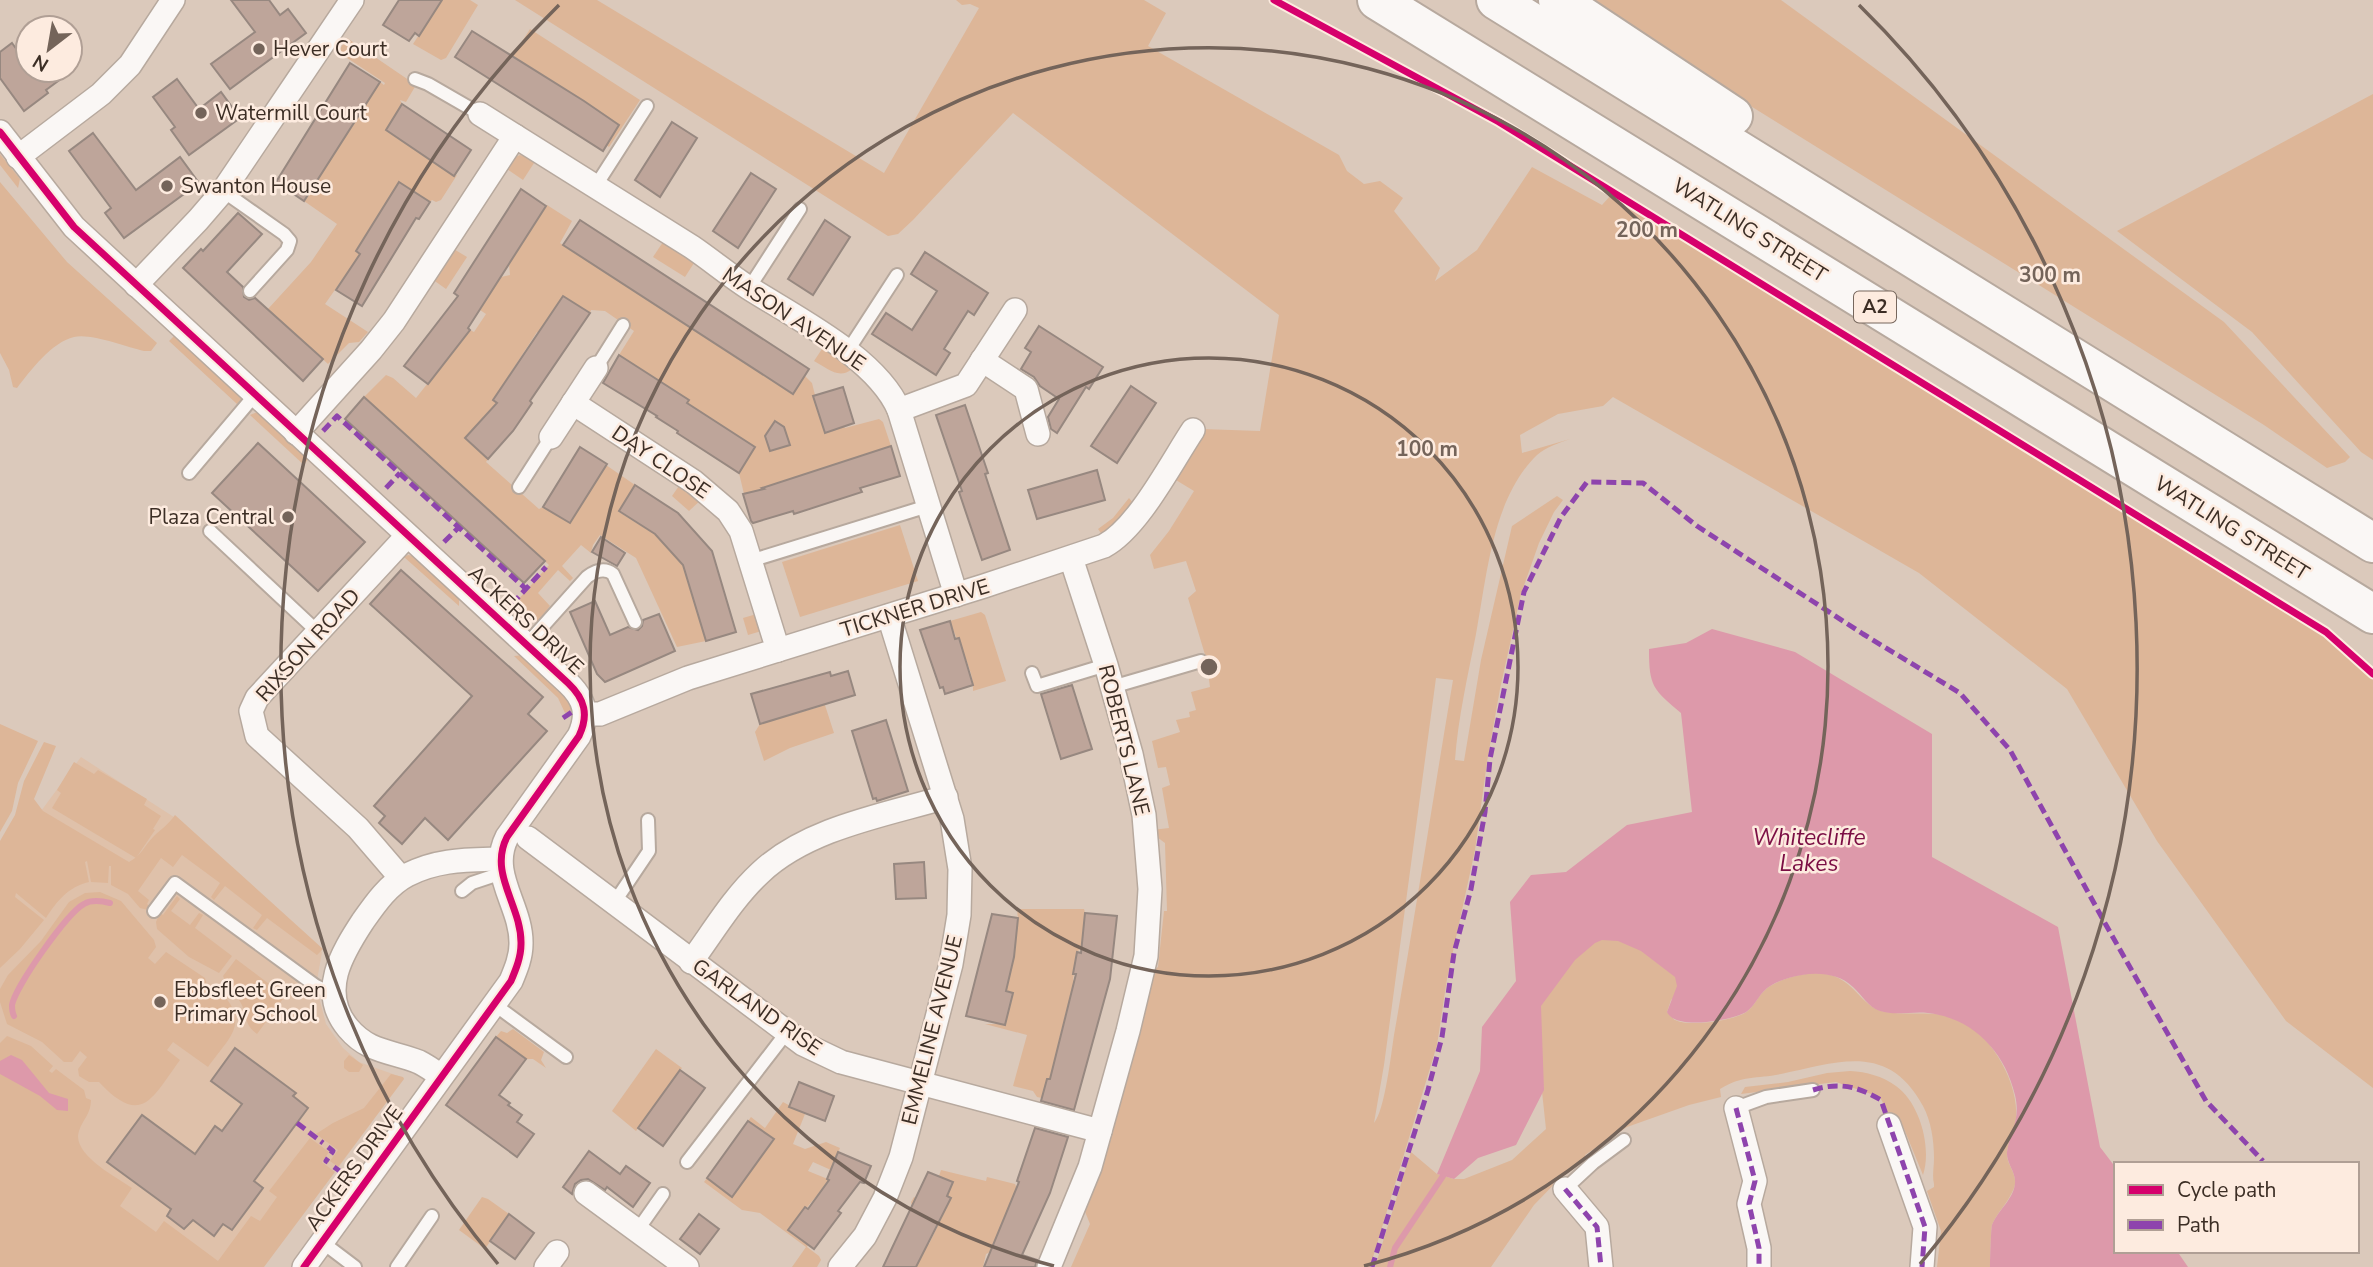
<svg xmlns="http://www.w3.org/2000/svg" width="2373" height="1267" viewBox="0 0 2373 1267" font-family="'Nunito Sans',sans-serif">
<rect width="100%" height="100%" fill="#dbc9bb"/>
<path fill="#dfc1aa" d="M81,757L180,821L322,952L316,986L326,1024L343,1048L359,1062L404,1078L335,1172L322,1162L243,1267H0V905L27,830Z"/>
<g fill="#ddb698" fill-rule="evenodd">
<path d="M442,0H470L478,5L446,58L441,60L413,44Z"/>
<path d="M515,0H597L884,173L979,8L970,4L962,5L956,0H1144L1166,13L1148,46L1339,155L1347,171L1364,184L1380,181L1403,198L1394,211L1440,268L1435,281L1477,250L1532,167L1602,205L1611,195L2330,638L2373,679V1088L2286,1021L2157,841L2067,689L1919,573L1613,397L1603,406L1558,414L1520,435L1522,453L1570,439C1559,443 1546,447 1537,455C1492,499 1487,576 1476,634C1468,675 1458,718 1455,760L1464,761L1481,660L1512,526L1557,496L1563,500L1554,512L1539,543L1521,594L1500,689L1487,762L1475,850L1447,979L1437,1045L1370,1267H1071L1090,1224L1084,1209L1149,973L1158,967L1164,911H1167L1165,843L1157,837L1152,830L1169,828L1162,788L1170,785L1166,767L1158,768L1152,741L1180,732L1176,720L1190,717L1189,712L1196,710L1191,692L1210,687L1206,658L1188,598L1196,591L1186,561L1154,569L1150,555L1169,531L1194,491L1171,477L1202,429L1260,431L1279,315L1013,113L913,220L898,234L888,236ZM1436,678L1453,680C1433,798 1415,917 1394,1035C1391,1054 1385,1110 1374,1123L1384,1065Z"/>
<path d="M1575,0H1781L2224,322L2350,457L2345,462L2327,468L2264,425L1630,31Z"/>
<path d="M530,29L640,100L609,147L606,145L619,125L567,127L584,101L513,56Z"/>
<path d="M347,38L416,85L406,102L400,100L402,104L386,130L454,176L457,175L441,200L436,202L432,200L430,202L399,182L356,250L385,269L384,273L358,257L325,304L368,332L359,342L349,343L328,364L268,309L311,262L337,224L304,201L341,144L313,125L343,139L380,82L384,85L385,83L338,52Z"/>
<path d="M2373,94V460L2361,452L2252,332L2117,231Z"/>
<path d="M0,154L20,179L18,188L0,165Z"/>
<path d="M520,155L536,160L523,180L504,167L511,159Z"/>
<path d="M0,182L67,262L157,343L151,351H144C126,347 91,333 74,337C52,342 30,371 17,388L13,387L9,370L0,353Z"/>
<path d="M547,205L572,221L560,243L792,394L805,376L812,383L815,395L845,428L879,419L883,422L891,446L856,457L857,461L744,494L739,473L755,447L684,408L689,400L619,355L634,331L605,311L591,310L590,313L563,297L543,329L568,346L565,350L537,332L493,400L504,407L491,409L465,438L488,459L486,462L539,509L543,507L569,523L606,465L635,485L619,512L651,532L664,513L658,537L683,566L710,565L685,573L706,641L677,647L636,558L600,535L593,545L591,553L581,545L562,566L573,578L570,581L558,570L538,593L550,606L538,622L516,602L549,565L424,451L411,449L416,443L364,397L386,375L393,378L416,398L470,330L474,332L486,314L480,310L501,277L510,275L509,264Z"/>
<path d="M663,242L692,255L694,263L685,277L653,257Z"/>
<path d="M452,248L467,257L446,289L432,279Z"/>
<path d="M180,330L185,335L189,350L242,398L237,404L169,341Z"/>
<path d="M822,349L847,364L848,369H852C839,380 827,368 814,361Z"/>
<path d="M257,412L308,459L304,465L250,415Z"/>
<path d="M681,483L703,498L689,511L672,496Z"/>
<path d="M1129,498L1134,504L1103,536L1098,529L1113,518Z"/>
<path d="M900,525L918,581L800,617L782,562Z"/>
<path d="M408,555L414,556L459,595V606L404,557Z"/>
<path d="M981,612L985,615L1006,681L973,691C975,670 956,641 950,621Z"/>
<path d="M760,613L765,630L748,635L743,618Z"/>
<path d="M523,655L562,691L572,710L565,713L558,698L514,656Z"/>
<path d="M823,699L834,733L790,748L764,761L755,732L760,724L819,707L818,701Z"/>
<path d="M0,724L38,741L18,783L12,811L0,832Z"/>
<path d="M44,742L56,746L34,799L43,811L129,862C142,855 144,846 154,836C161,829 168,825 175,815L323,949L317,955L267,918L257,930L253,928L262,915L225,886L214,900L211,897L220,883L182,855L173,867L161,858L138,891L149,900L147,904L151,907L148,910L140,908L128,894L111,885V866H109L108,883L91,882L87,861L85,862L89,882C68,887 57,901 46,918L16,893L15,897L44,920L20,949L0,968V841L15,815L24,781Z"/>
<path d="M74,762L94,774L98,770L147,799L144,805L161,816L153,829L155,830L136,858L52,808L61,793L57,790Z"/>
<path d="M1791,888L1671,1000L1667,1012C1668,1013 1674,1020 1675,1020C1690,1027 1728,1021 1743,1014C1753,1009 1756,999 1764,991C1775,980 1799,974 1814,973C1855,972 1858,1008 1886,1012C1909,1016 1932,1010 1955,1018C1989,1030 2019,1082 2016,1117C2016,1129 2008,1140 2007,1153C2006,1165 2019,1175 2014,1188C2009,1202 1997,1212 1992,1225C1991,1227 1990,1261 1990,1267H1937L1941,1231L1927,1191L1934,1187V1184C1932,1176 1934,1167 1934,1158C1934,1140 1931,1121 1923,1106C1888,1042 1839,1062 1781,1074C1757,1079 1742,1075 1720,1089L1721,1097L1689,1105L1627,1127L1585,1155L1586,1157L1562,1176L1534,1205L1491,1267H1375L1411,1152L1437,1174L1454,1179H1464L1512,1160L1546,1129L1522,905Z"/>
<path d="M100,892L121,901L154,940L156,947L148,958L155,964L166,952L205,978L208,989L220,991C251,1024 229,1037 208,1067L173,1042L167,1050L180,1060C152,1098 142,1128 99,1082H89L79,1076L78,1069L87,1057L80,1051L72,1062H64L42,1042L7,1024L0,1002V989L8,975L41,941L69,902L85,893Z"/>
<path d="M177,896L180,899L171,911L190,925L199,913L203,915L195,928L232,956L219,973L189,957L157,929L156,922L160,913L163,915Z"/>
<path d="M1017,909H1084L1085,913L1081,948L1077,952L1073,980L1094,985H1073L1064,1020L1067,1026L1062,1028L1050,1079H1047L1042,1098L1037,1097L1033,1091L1013,1086L1027,1035L985,1024H996L1010,1007L1013,993L1006,991L1018,919Z"/>
<path d="M236,959L285,996L257,1034C242,1023 248,1013 239,1000C233,990 227,987 223,976Z"/>
<path d="M513,1029L544,1052L541,1060L546,1068L533,1059H526L496,1037L501,1031L507,1033Z"/>
<path d="M7,1036L31,1046L53,1066L49,1071L52,1073L56,1069L84,1090L86,1098L91,1100C91,1114 83,1119 79,1131C71,1154 116,1177 132,1188L120,1206L156,1232L164,1221L218,1261L251,1216L260,1221L277,1197L269,1191L310,1138L329,1152L322,1162L335,1172L264,1267H0V1043Z"/>
<path d="M656,1049L682,1068L636,1131L612,1111Z"/>
<path d="M349,1055L363,1065L359,1072H349L344,1068V1061Z"/>
<path d="M1850,1071C1867,1072 1882,1076 1896,1086C1920,1103 1932,1148 1923,1175L1900,1119L1892,1121L1880,1097L1836,1082L1741,1094L1745,1087L1788,1082L1827,1073Z"/>
<path d="M391,1074L403,1077L404,1079L338,1167L330,1161L338,1150L316,1134L333,1123L364,1108Z"/>
<path d="M783,1102L805,1114L793,1144L805,1149L826,1142L840,1148L831,1170L813,1162L808,1171L845,1186L826,1183C814,1201 801,1213 788,1230L808,1245L807,1247L819,1256L821,1260L817,1267H792L806,1247L760,1213L742,1210L704,1182L707,1178L732,1197L774,1139L748,1121L751,1117L765,1128Z"/>
<path d="M941,1170L986,1181L987,1177L1015,1184L1017,1189L990,1252L986,1254L983,1267H916L913,1263L903,1232L929,1244L941,1219L912,1206L911,1202L914,1197L946,1210L951,1198L947,1196L953,1183L939,1176Z"/>
<path d="M482,1197L488,1199L509,1214L485,1249L459,1230Z"/>
</g>
<g fill="#d9a">
<path d="M1712,629L1795,652L1932,734V857L2058,927L2100,1147L2116,1168V1251H2177L2188,1267H1990C1990,1261 1991,1227 1992,1225C1998,1210 2014,1199 2015,1183C2016,1172 2006,1163 2007,1152C2010,1131 2021,1120 2015,1095C2005,1052 1973,1018 1928,1013C1913,1011 1895,1016 1880,1011C1868,1007 1862,995 1853,987C1840,974 1819,972 1802,975C1790,977 1772,982 1764,991C1756,999 1753,1010 1742,1014C1726,1021 1675,1030 1667,1012L1677,986L1675,977L1641,951L1618,941L1602,940L1595,943L1575,960L1541,1006L1544,1090L1516,1145L1478,1158L1454,1179L1437,1174L1480,1071L1482,1027L1516,981L1510,902L1531,875L1566,872L1627,825L1692,812L1681,713C1653,689 1649,687 1649,649L1686,643Z"/>
<path d="M11,1055L22,1060L49,1093L68,1099V1111L57,1110L40,1096L0,1074V1061Z"/>
</g>
<g fill="none" stroke-linecap="round" stroke-linejoin="round">
<g stroke="#d9a" stroke-width="6">
<path d="M14,1016C13,1014 12,1008 12,1005C15,987 67,913 84,904C91,900 102,901 110,903"/>
<path d="M1390,1267L1395,1248L1443,1176"/>
</g>
</g>
<g fill="#bea59a" stroke="#978880" stroke-width="2">
<path d="M231,0H269L280,15L288,9L306,33L230,89L211,64L255,32Z"/>
<path d="M399,0H442L419,36L415,33L409,41L383,25Z"/>
<path d="M472,31L584,101L619,125L603,151L455,57Z"/>
<path d="M12,43L28,65V70H73L46,90L48,93L24,111L0,78V52Z"/>
<path d="M350,63L380,82L304,201L276,182Z"/>
<path d="M177,79L199,109L221,92L240,118L189,155L171,130L175,127L153,97Z"/>
<path d="M402,104L471,150L454,176L386,130Z"/>
<path d="M672,122L697,138L660,197L635,180Z"/>
<path d="M93,133L136,190L180,157L199,183L124,238L105,213L111,208L69,151Z"/>
<path d="M751,173L776,189L738,248L713,231Z"/>
<path d="M399,182L430,202L419,219L416,218L362,306L336,290L360,254L356,251Z"/>
<path d="M521,189L546,206L468,328L470,330L428,384L404,366L458,296L454,293Z"/>
<path d="M238,213L262,234L227,272L243,287L244,297L249,300L255,298L323,359L303,381L183,268L201,249L203,251Z"/>
<path d="M580,220L809,369L793,394L563,245Z"/>
<path d="M825,220L850,237L813,295L788,279Z"/>
<path d="M925,252L988,293L974,315L968,311L944,349L950,353L936,375L872,334L886,313L912,330L937,291L911,274Z"/>
<path d="M563,296L590,313L530,401L532,403L513,431L488,459L465,438L497,403L493,400Z"/>
<path d="M1039,326L1103,367L1089,389L1086,387L1057,433L1051,429L1048,417L1059,399L1040,386L1034,377L1021,369L1031,352L1025,348Z"/>
<path d="M619,355L689,400L687,403L755,447L739,473L677,433L678,431L656,417L657,416L603,383Z"/>
<path d="M1131,386L1156,403L1117,463L1091,446Z"/>
<path d="M843,387L854,423L825,433L813,396Z"/>
<path d="M364,397L545,561L524,583L345,419Z"/>
<path d="M965,405L988,473L985,474L1010,550L982,560L959,492L962,491L936,415Z"/>
<path d="M775,421L784,427L790,445L770,451L765,436Z"/>
<path d="M258,443L365,542L318,591L212,493Z"/>
<path d="M891,446L900,476L860,488L862,492L794,514L793,511L753,523L751,521L743,494L764,489L762,488Z"/>
<path d="M580,447L607,464L570,523L543,507Z"/>
<path d="M1097,470L1105,500L1037,519L1028,490Z"/>
<path d="M635,485L678,513L712,551L736,632L706,641L683,565L655,534L619,511Z"/>
<path d="M601,537L625,553L617,566L592,552Z"/>
<path d="M401,570L543,697L528,714L547,731L448,840L425,818L402,844L379,823L385,816L374,806L472,696L370,604Z"/>
<path d="M595,601L610,635L628,627L638,630L642,626L643,620L659,614L675,651L605,682L597,674L570,612Z"/>
<path d="M950,621L955,639L959,638L973,685L945,694L943,687L940,688L920,630Z"/>
<path d="M848,671L855,695L760,724L751,694L830,672L831,676Z"/>
<path d="M1072,685L1092,749L1061,759L1041,694Z"/>
<path d="M886,720L908,791L877,801L876,798L873,799L852,731Z"/>
<path d="M924,862L926,898L896,899L894,864Z"/>
<path d="M1085,913L1117,916L1110,979L1074,1110L1041,1101L1047,1079H1050L1076,974H1073L1077,952L1081,953Z"/>
<path d="M992,914L1018,918L1014,957L1006,991L1013,993L1005,1025L966,1016Z"/>
<path d="M496,1037L526,1059L499,1095L510,1103L508,1105L522,1115L517,1122L534,1134L517,1157L446,1105Z"/>
<path d="M235,1048L296,1093L293,1096L308,1108L254,1181L263,1188L232,1230L223,1224L214,1236L193,1220L184,1229L167,1216L171,1209L107,1162L142,1115L195,1154L215,1126L222,1131L242,1104L211,1081Z"/>
<path d="M680,1070L705,1088L663,1146L638,1128Z"/>
<path d="M799,1082L834,1096L825,1121L789,1107Z"/>
<path d="M748,1121L774,1139L732,1197L707,1178Z"/>
<path d="M1035,1128L1068,1137L1050,1193L1022,1255L1037,1260L1035,1267H984L1019,1182L1017,1181Z"/>
<path d="M589,1151L620,1174L626,1166L650,1183L633,1207L607,1187L605,1190L588,1179L581,1180L575,1184L572,1194L563,1187Z"/>
<path d="M838,1152L871,1166L864,1183L860,1182L838,1211L841,1213L814,1249L788,1230L805,1207L808,1209L829,1180L827,1179Z"/>
<path d="M928,1172L953,1182L947,1196L951,1198L916,1267H883Z"/>
<path d="M509,1214L534,1233L515,1259L490,1241Z"/>
<path d="M699,1214L719,1229L700,1254L680,1239Z"/>
</g>
<g fill="none" stroke-linecap="round" stroke-linejoin="round">
<defs>
<g id="lane">
<path d="M415,79L428,84L480,114"/>
<path d="M595,187L647,106"/>
<path d="M223,191L284,234L290,241L287,250L250,291"/>
<path d="M749,288L800,209"/>
<path d="M847,352L897,275"/>
<path d="M596,368L623,325"/>
<path d="M189,473L255,395"/>
<path d="M519,487L551,437"/>
<path d="M210,531L319,633"/>
<path d="M750,561L928,506"/>
<path d="M527,644L587,577C595,571 604,567 613,574L635,622"/>
<path d="M1032,673L1037,686L1106,665"/>
<path d="M1112,687L1201,661"/>
<path d="M462,891L472,883L502,873"/>
<path d="M614,903L649,851L648,820"/>
<path d="M154,911L175,883L316,986L335,995"/>
<path d="M495,1005L566,1057"/>
<path d="M1736,1108L1766,1097L1813,1090"/>
<path d="M687,1162L787,1032"/>
<path d="M1565,1189L1593,1163L1624,1140"/>
<path d="M637,1231L663,1194"/>
<path d="M322,1242L355,1267"/>
<path d="M397,1267L432,1216"/>
</g>
<g id="street">
<path d="M480,114L692,247C711,260 729,275 749,288C796,318 877,358 899,410L956,595"/>
<path d="M0,132L74,227L568,683C585,699 589,715 579,736L507,837C488,874 522,906 521,944C521,957 516,969 511,981L304,1267"/>
<path d="M18,157L101,94L130,65L173,0"/>
<path d="M136,285L198,220L223,191L352,0"/>
<path d="M982,360L1026,389L1038,434"/>
<path d="M573,403L694,482L728,511L741,531L778,650"/>
<path d="M899,410L966,385L1015,310"/>
<path d="M296,433L371,350L394,321L515,136"/>
<path d="M551,437L596,368"/>
<path d="M586,714H600L688,678L984,586L1104,546C1138,528 1171,463 1193,430"/>
<path d="M528,838L803,1044L841,1062L1100,1131"/>
<path d="M401,878L358,828L257,736L251,711L257,698L407,536"/>
<path d="M691,962C713,932 733,898 760,873C807,828 885,815 946,797"/>
<path d="M441,1076C434,1071 427,1066 419,1062C392,1051 369,1053 348,1028C318,992 342,953 363,921C375,904 388,885 407,875C438,859 467,860 500,859"/>
<path d="M1736,1108L1755,1181L1749,1204L1759,1248V1267"/>
<path d="M1889,1125L1925,1227L1922,1267"/>
<path d="M1565,1189L1597,1227L1601,1267"/>
<path d="M586,1193L687,1267"/>
<path d="M546,1267L557,1252"/>
<path d="M840,1267L865,1236L885,1198L901,1157L951,964L959,915L960,869L952,819L889,616"/>
<path d="M1049,1267L1090,1167L1128,1031L1146,956L1150,889L1144,815L1131,754L1106,665L1071,558"/>
</g>
<g id="highway">
<path d="M1377,0L2373,614"/>
<path d="M1496,0L2373,543"/>
<path d="M1558,0L1733,116"/>
</g>
</defs>
<use href="#lane" stroke="#b7a99e" stroke-width="16"/>
<use href="#street" stroke="#b7a99e" stroke-width="26"/>
<use href="#highway" stroke="#b7a99e" stroke-width="42"/>
<use href="#lane" stroke="#faf7f5" stroke-width="12"/>
<use href="#street" stroke="#faf7f5" stroke-width="23"/>
<use href="#highway" stroke="#faf7f5" stroke-width="38"/>
<g stroke="#8e44ad" stroke-width="5" stroke-dasharray="10 5" stroke-linecap="butt">
<path d="M323,431L337,416L526,589"/>
<path d="M386,488L400,473"/>
<path d="M444,542L459,527"/>
<path d="M512,604L546,567"/>
<path d="M563,718L572,712"/>
<path d="M1813,1090C1839,1082 1857,1086 1881,1100L1925,1227L1922,1267"/>
<path d="M1736,1108L1755,1181L1749,1204L1759,1248V1267"/>
<path d="M297,1123L323,1143"/>
<path d="M328,1147L333,1151L326,1161L328,1162"/>
<path d="M334,1167L341,1172"/>
<path d="M1565,1189L1597,1227L1601,1267"/>
<path d="M1372,1267L1428,1090L1442,1037L1454,953L1471,889L1485,812L1490,759L1524,592L1561,517L1587,482L1643,483L1697,526L1863,634L1960,693L2010,750L2106,925L2206,1101L2263,1161"/>
</g>
<defs>
<g id="cycleway">
<path d="M1274,0L1499,122L2326,632L2373,674"/>
<path d="M0,132L74,227L568,683C585,699 589,715 579,736L507,837C488,874 522,906 521,944C521,957 516,969 511,981L304,1267"/>
</g>
</defs>
<use href="#cycleway" stroke="#fdebdf" stroke-width="11"/>
<use href="#cycleway" stroke="#d6006c" stroke-width="7"/>
</g>
<g fill="none" stroke="#74645a" stroke-width="3.5">
<circle cx="1209" cy="667" r="309"/>
<path d="M1054 1266A619 619 0 1 1 1364 1266"/>
<path d="M498 1264A928 928 0 0 1 559 5M1859 5A928 928 0 0 1 1920 1264"/>
</g>
<g fill="#74645a" stroke="#fdebdf" stroke-width="2.5">
<circle cx="259" cy="49" r="7"/>
<circle cx="201" cy="113" r="7"/>
<circle cx="167" cy="186" r="7"/>
<circle cx="288" cy="517" r="7"/>
<circle cx="160" cy="1002" r="7"/>
</g>
<g text-anchor="middle" dominant-baseline="central" stroke-width="5" stroke-linejoin="round" paint-order="stroke">
<rect fill="#fdebdf" stroke="#76675d" stroke-width="2" x="1854" y="291.5" width="42" height="31" rx="5"/>
<g font-size="19" font-weight="bold" fill="#3c2e25">
<text x="1875" y="307">A2</text>
</g>
<g font-size="21" fill="#3c2e25" stroke="#fdebdf" text-anchor="start">
<text x="273" y="49">Hever Court</text>
<text x="215" y="113">Watermill Court</text>
<text x="181" y="186">Swanton House</text>
<text x="274" y="517" text-anchor="end">Plaza Central</text>
<text x="174" y="990">Ebbsfleet Green<tspan x="174" dy="24">Primary School</tspan></text>
</g>
<g font-size="21" fill="#3c2e25" stroke="#fdebdf">
<text transform="translate(1750 230) rotate(32)">WATLING STREET</text>
<text transform="translate(794 319) rotate(34)">MASON AVENUE</text>
<text transform="translate(661 462) rotate(34)">DAY CLOSE</text>
<text transform="translate(2232 528) rotate(32)">WATLING STREET</text>
<text transform="translate(915 608) rotate(-17)">TICKNER DRIVE</text>
<text transform="translate(526 620) rotate(43)">ACKERS DRIVE</text>
<text transform="translate(308 645) rotate(-48)">RIXSON ROAD</text>
<text transform="translate(1124 740) rotate(76)">ROBERTS LANE</text>
<text transform="translate(757 1007) rotate(35)">GARLAND RISE</text>
<text transform="translate(932 1030) rotate(-76)">EMMELINE AVENUE</text>
<text transform="translate(354 1168) rotate(-54)">ACKERS DRIVE</text>
</g>
<g font-size="23" font-style="italic" fill="#7b0e44" stroke="#fdebdf">
<text x="1809" y="837">Whitecliffe<tspan x="1809" dy="26">Lakes</tspan></text>
</g>
</g>
<circle cx="1209" cy="667" r="10" fill="#74645a" stroke="#fdebdf" stroke-width="3.5"/>
<g font-size="21" text-anchor="middle" font-weight="bold" fill="#74645a" stroke="#fdebdf" stroke-width="5" stroke-linejoin="round" paint-order="stroke">
<text x="1647" y="237">200 m</text>
<text x="2050" y="282">300 m</text>
<text x="1427" y="456">100 m</text>
</g>
<rect x="2114" y="1162" width="245" height="91" fill="#fdebdf" stroke="#b09f95" stroke-width="2"/>
<rect x="2128" y="1185" width="35" height="10" fill="#d6006c" stroke="#b09f95" stroke-width="2"/>
<text x="2177" y="1197" font-size="21" fill="#3c2e25">Cycle path</text>
<rect x="2128" y="1220" width="35" height="10" fill="#8e44ad" stroke="#b09f95" stroke-width="2"/>
<text x="2177" y="1232" font-size="21" fill="#3c2e25">Path</text>
<g transform="translate(49 49) rotate(211)"><circle r="33" fill="#fdebdf" stroke="#b09f95" stroke-width="2"/>
<path d="M0-5L12 26L0 18L-12 26Z" fill="#74645a"/>
<text y="-10" font-size="19" font-weight="bold" text-anchor="middle" fill="#3c2e25">N</text>
</g>
</svg>
